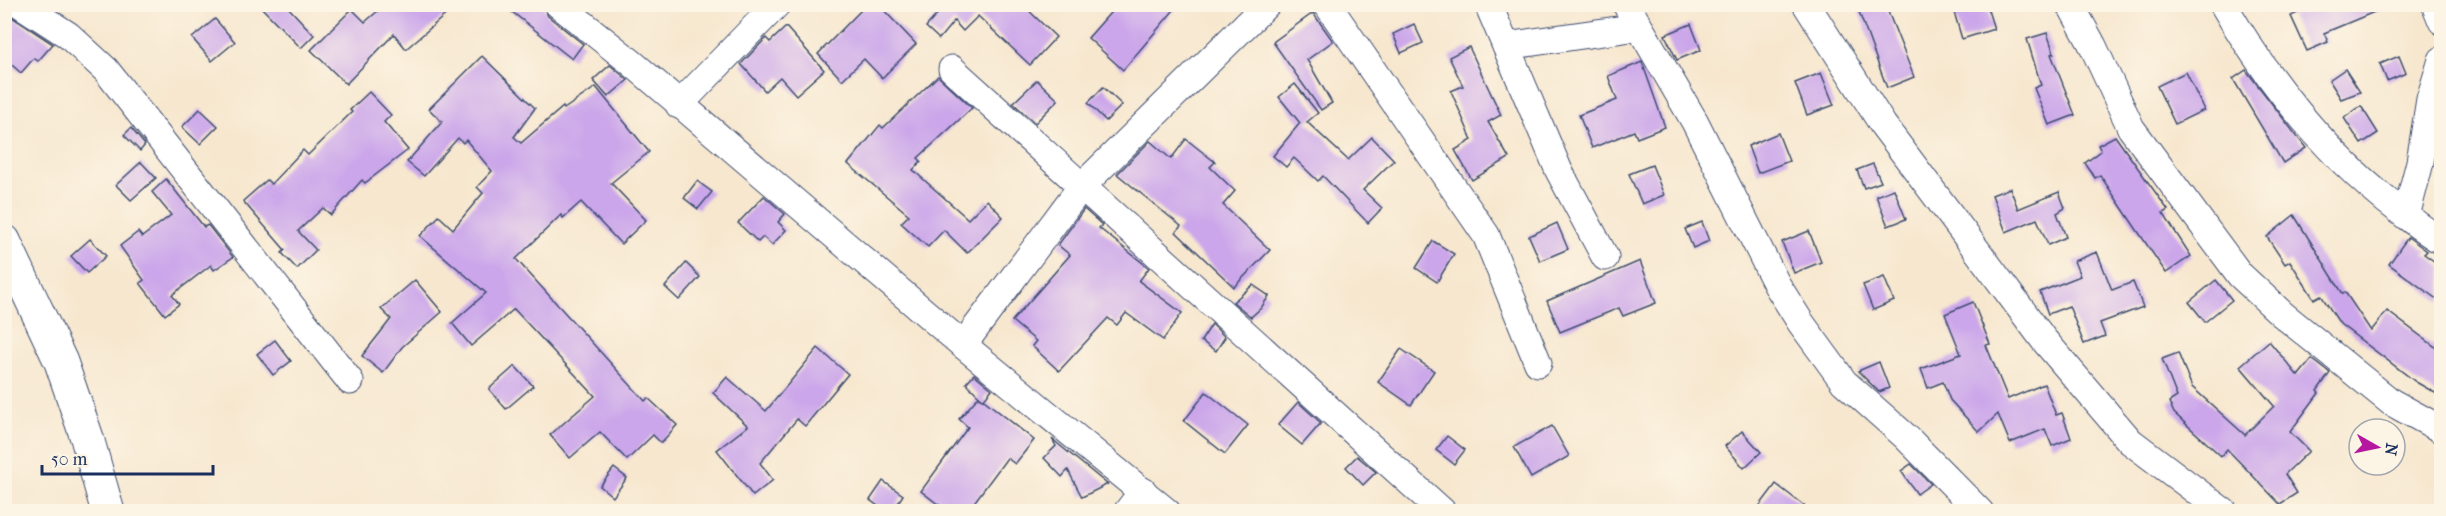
<svg xmlns="http://www.w3.org/2000/svg" width="2446" height="516" viewBox="0 0 2446 516" font-family="'IM FELL French Canon',serif">
<rect width="100%" height="100%" fill="#fcf5e5"/>
<filter id="ink" filterUnits="userSpaceOnUse"><feTurbulence type="fractalNoise" baseFrequency=".0167" numOctaves="2"/><feDisplacementMap in="SourceGraphic" scale="12" xChannelSelector="R" yChannelSelector="G"/><feConvolveMatrix kernelMatrix="1 2 1 2 8 2 1 2 1" color-interpolation-filters="sRGB"/></filter>
<filter id="wash" filterUnits="userSpaceOnUse"><feTurbulence type="fractalNoise" baseFrequency=".008" numOctaves="4" result="noise"/><feDisplacementMap in="SourceGraphic" scale="24" xChannelSelector="R" yChannelSelector="G"/><feGaussianBlur stdDeviation="1.35" result="paint"/><feColorMatrix in="noise" values="0 0 0 0 0 0 0 0 0 0 0 0 0 0 0 0 0 1.4 0 .05"/><feComposite in="paint" operator="in"/></filter>
<g filter="url(#wash)">
<rect width="100%" height="100%" fill="#f7e7cf"/>
<g id="blocks">
<g fill="#cba6ea">
<path d="M258,4H285L314,35L301,48Z"/>
<path d="M386,4H458L406,49L394,34L346,84L311,50L352,9L365,22Z"/>
<path d="M502,4H543L548,16L583,44L572,59Z"/>
<path d="M867,4H878L916,44L882,78L864,59L842,80L818,54Z"/>
<path d="M937,4H1022L1056,37L1030,65L978,16L963,31L954,21L939,39L926,27L942,9Z"/>
<path d="M1118,4H1179L1123,70L1088,38Z"/>
<path d="M1856,4H1885L1914,77L1887,88Z"/>
<path d="M1978,4H1986L1994,29L1962,39L1954,12Z"/>
<path d="M2317,4H2391V5L2324,33L2328,42L2307,51L2291,16Z"/>
<path d="M1313,13L1333,41L1307,60L1332,103L1321,110L1273,42Z"/>
<path d="M9,15L53,44L38,61L34,58L21,73L4,58V20Z"/>
<path d="M215,19L235,42L212,61L192,38Z"/>
<path d="M1414,24L1423,43L1401,53L1393,34Z"/>
<path d="M1691,24L1701,50L1677,60L1665,35Z"/>
<path d="M786,27L824,70L796,95L780,77L765,91L741,64L766,38L770,42Z"/>
<path d="M2047,33L2054,53L2051,54L2075,115L2049,125L2034,88L2041,85L2027,39Z"/>
<path d="M1469,47L1501,115L1488,122L1509,158L1472,180L1455,150L1472,140L1451,91L1463,86L1449,57Z"/>
<path d="M482,56L535,108L514,137L521,143L563,107L564,109L596,87L649,152L611,183L646,220L621,244L581,202L563,218L561,215L516,259L645,401L648,398L677,425L661,443L653,435L627,460L600,432L570,458L550,435L595,396L514,309L471,346L452,323L486,293L420,236L439,216L453,229L483,193L477,187L492,171L466,140L463,143L458,138L424,176L407,162L442,122L429,109Z"/>
<path d="M2399,56L2406,73L2387,81L2380,64Z"/>
<path d="M1642,62L1665,127L1637,138L1634,131L1592,148L1579,115L1617,100L1608,76Z"/>
<path d="M610,65L628,80L608,97L593,80Z"/>
<path d="M2345,69L2360,92L2341,99L2329,80Z"/>
<path d="M2246,70L2306,148L2283,163L2233,79Z"/>
<path d="M2186,72L2204,110L2175,124L2157,86Z"/>
<path d="M1821,73L1834,105L1807,115L1795,83Z"/>
<path d="M938,76L972,108L918,158L921,161L913,170L968,219L987,200L1003,217L967,253L944,230L928,247L901,223L909,215L848,164L880,125L883,128Z"/>
<path d="M1037,80L1058,100L1035,123L1013,103Z"/>
<path d="M1295,84L1318,113L1307,122L1348,160L1372,137L1394,160L1363,190L1382,208L1368,223L1323,176L1318,181L1294,158L1286,167L1273,156L1300,123L1279,97Z"/>
<path d="M1103,87L1122,105L1106,121L1088,103Z"/>
<path d="M369,92L391,115L384,122L408,150L365,183L362,180L331,215L323,208L298,231L316,250L297,269L282,253L285,250L243,201L267,180L271,184L303,150L308,155L352,112L350,110Z"/>
<path d="M2361,106L2378,133L2361,144L2344,118Z"/>
<path d="M200,109L218,126L200,144L182,127Z"/>
<path d="M131,128L145,145L140,151L124,135Z"/>
<path d="M1778,133L1789,161L1758,173L1748,146Z"/>
<path d="M2115,136L2168,210L2163,213L2191,256L2166,273L2100,175L2095,178L2085,163L2101,151L2098,145Z"/>
<path d="M1186,139L1215,162L1210,167L1235,191L1223,205L1270,250L1234,287L1176,232L1181,226L1117,174L1150,141L1171,159Z"/>
<path d="M141,162L156,178L131,200L116,185Z"/>
<path d="M1873,164L1881,182L1864,188L1857,170Z"/>
<path d="M1652,165L1664,195L1642,204L1629,174Z"/>
<path d="M166,179L204,227L208,225L233,257L214,270L211,265L172,295L179,304L165,315L140,283L144,280L120,246L138,232L142,237L171,215L152,192Z"/>
<path d="M697,181L712,192L698,209L684,198Z"/>
<path d="M2010,188L2018,209L2059,192L2065,208L2057,213L2066,237L2048,245L2037,219L2006,232L1992,195Z"/>
<path d="M1894,189L1906,219L1888,226L1876,196Z"/>
<path d="M764,196L785,214L778,222L786,230L772,245L763,237L758,242L738,223Z"/>
<path d="M1084,209L1102,225L1099,228L1149,268L1139,281L1182,313L1163,340L1126,313L1117,325L1108,318L1059,371L1032,346L1036,341L1012,321L1070,255L1058,245Z"/>
<path d="M2294,215L2343,294L2345,292L2371,331L2387,311L2442,352V397L2416,382L2340,324L2321,295L2314,299L2290,261L2285,264L2267,237Z"/>
<path d="M1702,222L1709,241L1693,248L1685,229Z"/>
<path d="M1557,223L1568,249L1540,261L1529,236Z"/>
<path d="M1809,231L1821,262L1794,273L1782,242Z"/>
<path d="M2408,237L2427,251L2424,254L2442,267V303L2389,264Z"/>
<path d="M90,239L106,256L87,273L71,256Z"/>
<path d="M1433,241L1454,254L1437,282L1416,268Z"/>
<path d="M2097,252L2112,290L2133,282L2143,307L2100,323L2105,336L2084,344L2069,306L2048,314L2040,292L2080,276L2074,261Z"/>
<path d="M1640,261L1656,303L1623,316L1619,308L1560,332L1547,301Z"/>
<path d="M686,263L700,277L679,300L665,287Z"/>
<path d="M1884,277L1894,301L1873,310L1863,285Z"/>
<path d="M415,280L442,312L402,347L383,373L362,356L391,319L381,309Z"/>
<path d="M2216,280L2232,300L2205,322L2189,302Z"/>
<path d="M1253,285L1269,296L1261,308L1251,317L1233,302Z"/>
<path d="M1973,302L1990,344L1986,345L2008,399L2044,384L2056,415L2062,413L2071,438L2052,446L2045,429L2010,443L1998,414L1979,432L1950,400L1943,382L1928,388L1921,369L1961,354L1945,314Z"/>
<path d="M1212,324L1225,337L1216,351L1201,341Z"/>
<path d="M275,340L291,361L273,375L257,354Z"/>
<path d="M2269,341L2298,376L2312,359L2330,373L2317,391L2319,393L2290,432L2309,451L2285,474L2297,493L2280,504L2227,449L2221,456L2174,413L2169,402L2177,397L2162,359L2178,353L2192,387L2245,435L2274,406L2240,366Z"/>
<path d="M818,348L848,374L805,426L797,419L760,463L773,480L753,496L717,450L748,426L713,393L727,377L766,411Z"/>
<path d="M1401,349L1434,371L1411,405L1378,382Z"/>
<path d="M1879,362L1889,388L1879,392L1858,371Z"/>
<path d="M515,366L533,386L506,409L489,389Z"/>
<path d="M974,374L992,389L983,400L966,383Z"/>
<path d="M1206,392L1248,425L1225,454L1184,421Z"/>
<path d="M979,396L1034,440L1015,464L1007,458L967,512H948L921,491L968,427L959,419Z"/>
<path d="M1298,402L1321,423L1302,445L1278,425Z"/>
<path d="M1552,426L1569,456L1531,478L1514,447Z"/>
<path d="M1742,431L1761,452L1744,468L1725,446Z"/>
<path d="M1447,436L1465,450L1454,464L1436,450Z"/>
<path d="M1052,439L1107,484H1108L1082,497L1068,470L1062,477L1044,458L1056,446Z"/>
<path d="M1357,456L1376,472L1363,485L1346,467Z"/>
<path d="M1911,464L1931,484L1917,494L1901,471Z"/>
<path d="M614,468L627,478L613,497L600,486Z"/>
<path d="M883,481L903,495L892,512H886L870,500Z"/>
<path d="M1776,484L1812,512H1755Z"/>
</g>
</g>
</g>
<g filter="url(#ink)">
<use href="#blocks" fill-opacity="0" stroke="#3c4b6f" stroke-width="1.5"/>
<g fill="none" stroke-linecap="round" stroke-linejoin="round">
<defs>
<g id="minor">
<path d="M20,4L68,35L106,70L350,381"/>
<path d="M558,4L632,63L963,345L1167,512"/>
<path d="M1327,4L1486,235L1538,363"/>
<path d="M1488,4L1559,171L1605,257"/>
<path d="M1626,4L1695,122L1777,285L1801,323L1844,382L1906,437L1980,512"/>
<path d="M1806,4L1883,125L2044,340L2130,441L2224,512"/>
<path d="M2070,4L2093,46L2131,128L2240,275L2282,314L2391,402L2442,430"/>
<path d="M2223,4C2270,85 2326,155 2401,212C2414,222 2427,233 2442,241"/>
<path d="M2435,4L2442,21"/>
<path d="M1506,46L1638,27"/>
<path d="M952,69L1443,512"/>
<path d="M679,105L777,4"/>
<path d="M2406,216L2420,162L2430,99L2442,60"/>
<path d="M963,345L1081,187L1267,4"/>
<path d="M1127,512L1143,491"/>
</g>
<path id="highway" d="M4,241L61,362L87,438L108,512"/>
</defs>
<use href="#minor" stroke="#3c4b6f" stroke-width="29"/>
<use href="#highway" stroke="#3c4b6f" stroke-width="35"/>
<use href="#minor" stroke="#fff" stroke-width="27"/>
<use href="#highway" stroke="#fff" stroke-width="33"/>
</g>
</g>
<rect width="2446" height="516" fill="none" stroke="#fcf5e5" stroke-width="24"/>
<g transform="translate(2377 447) rotate(99)"><circle r="28" fill="#fcf5e5" stroke="#a2a6af" stroke-width="1.5"/>
<path d="M0-4.5L10 22L0 15L-10 22Z" fill="#b5179e"/>
<text y="-9" font-size="16" font-weight="bold" text-anchor="middle" fill="#1b2f5e">N</text>
</g>
<path d="M42 465v9h171v-9" fill="none" stroke="#1b2f5e" stroke-width="3"/>
<text x="51" y="465" font-size="18" fill="#1b2f5e" stroke="#fcf5e5" stroke-width="4.5" paint-order="stroke">50 m</text>
</svg>
